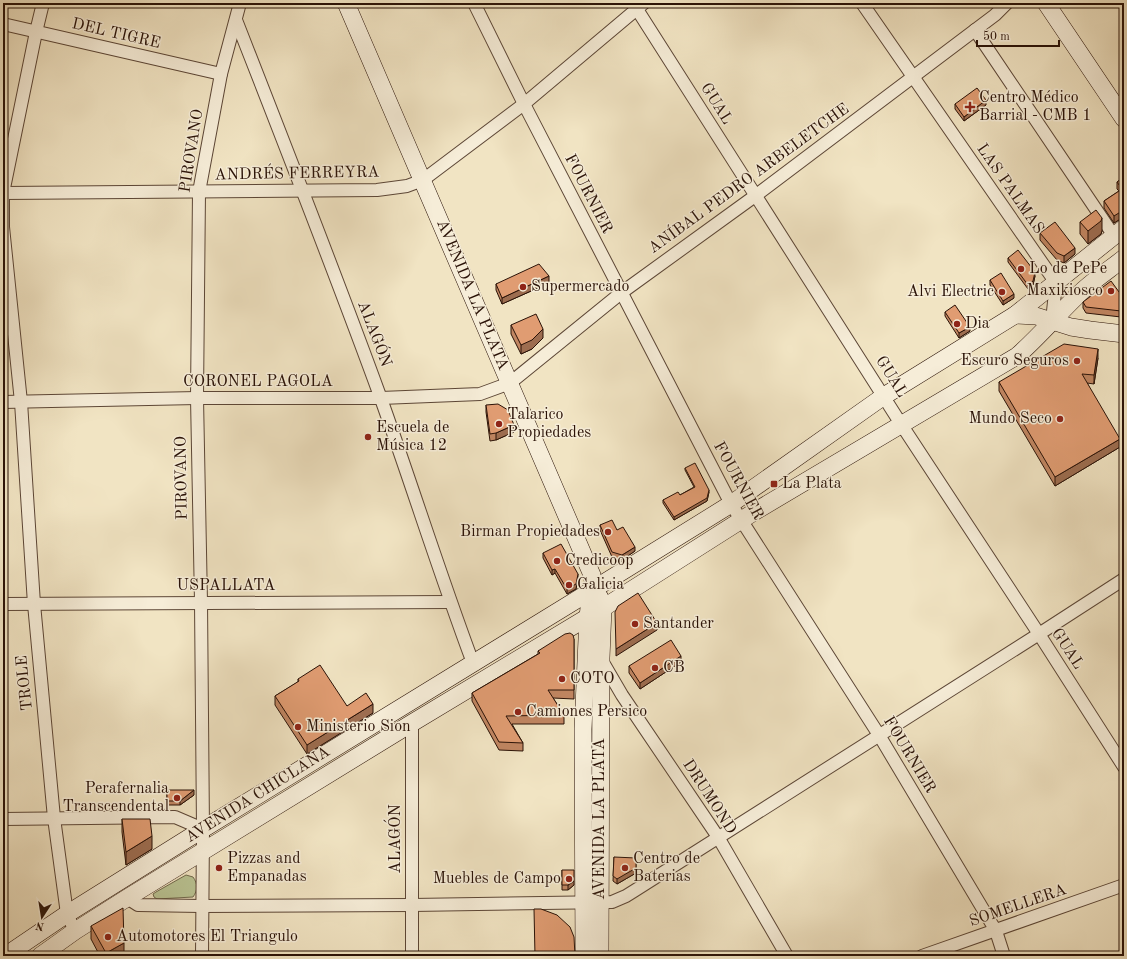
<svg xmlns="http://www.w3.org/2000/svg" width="1127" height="959" viewBox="0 0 1127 959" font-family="'Old Standard TT',serif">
<rect width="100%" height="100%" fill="#f1e4c3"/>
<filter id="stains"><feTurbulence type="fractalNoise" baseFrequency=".005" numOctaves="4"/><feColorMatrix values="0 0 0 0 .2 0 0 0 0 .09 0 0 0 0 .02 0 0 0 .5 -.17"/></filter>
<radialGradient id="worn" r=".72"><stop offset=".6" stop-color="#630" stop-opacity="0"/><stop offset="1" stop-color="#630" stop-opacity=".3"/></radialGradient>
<path fill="#bac494" stroke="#726b4e" d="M186,875L193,877C198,884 198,890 193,897L157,899L154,897L153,894L156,892Z"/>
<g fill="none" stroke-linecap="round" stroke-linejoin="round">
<defs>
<g id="street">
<path d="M43,3L36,32L3,193V227L21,402L34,604L54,818L67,914L75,931"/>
<path d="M474,3L524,104L731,504L879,735L996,931L1004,956"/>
<path d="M633,3L901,424L1039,634L1124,767"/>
<path d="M862,3L1056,283L1052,321"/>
<path d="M236,20C285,145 334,270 380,396C412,485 440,575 473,663"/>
<path d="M3,24L221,74"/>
<path d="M975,30L1114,236"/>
<path d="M3,193L377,190L407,186L423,180L524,104L644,3"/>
<path d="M3,402L197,398H381L480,394L510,383L621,293L755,196L995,15L1007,3"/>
<path d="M3,604L450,602"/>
<path d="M601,659L622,695L718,837L787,956"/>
<path d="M3,819L175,817L203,829"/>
<path d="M127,898L138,905L201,906L412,905L612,902L626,896L634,891L1039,634L1124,579"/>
<path d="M202,956L203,829L201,602L197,398L199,192L221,74L240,3"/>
<path d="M412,956V723"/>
<path d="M922,956L1124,885"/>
</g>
<g id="secondary">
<path d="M346,3L592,575L594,588L600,598L603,608L601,658L600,956"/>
<path d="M1046,3L1124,119"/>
<path d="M1015,315L1036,316L1071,327L1090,330L1124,334"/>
<path d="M5,956L67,914L203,829L573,602L731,504L884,396L1015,315L1124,228"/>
<path d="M40,956L75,931L127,898L412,723L603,608L754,512L1017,356C1039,337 1057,315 1078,295C1092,281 1109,270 1124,258"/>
<path d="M584,956L583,729L588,617L589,608"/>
</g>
</defs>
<use href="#street" stroke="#5c4636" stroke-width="14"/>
<use href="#secondary" stroke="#2a1207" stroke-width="18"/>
<use href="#street" stroke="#f6edd8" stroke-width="12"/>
<use href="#secondary" stroke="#f6edd8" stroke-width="17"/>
</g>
<g fill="#c18662" stroke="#2a1207">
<path d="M955,104L986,105L964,121L955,109Z"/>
<path d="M1124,177L1122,218L1114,223L1104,208V201L1119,191L1117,189V182Z"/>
<path d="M1080,222L1102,231L1101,234L1088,244L1080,234Z"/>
<path d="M1040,233L1075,254L1064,263L1057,260L1040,240Z"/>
<path d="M1008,258L1035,276L1033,285L1028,289L1008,262Z"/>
<path d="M990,280L1014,298L1003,305L990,285Z"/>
<path d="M549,283L502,304L496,290V284Z"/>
<path d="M1083,302H1122L1121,317L1086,313L1083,308Z"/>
<path d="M945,312L970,331L959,338L945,316Z"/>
<path d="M511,325L543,338L532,349L521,354L511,334Z"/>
<path d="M1098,358L1094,384L1087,383L1120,447L1055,486L999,391V382Z"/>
<path d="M486,405L514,432L496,440L490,441L486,412Z"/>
<path d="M685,468L709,492L707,501L674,520L663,503V500L680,495L694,487L685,470Z"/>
<path d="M600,525L617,530L635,551L622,560L612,557L600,530Z"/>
<path d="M543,553L578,579L576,589L567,594L555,573L552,575L543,558Z"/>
<path d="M574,639V699L553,698L564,715V724H512L523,743V751L499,750L472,701V693L538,654V651Z"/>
<path d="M681,662L640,689L629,673V666Z"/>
<path d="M298,679L347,706L373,713L307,754L275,705V696L298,682Z"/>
<path d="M167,790L194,795L180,805H167Z"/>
<path d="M122,819L152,849L126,865L122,832Z"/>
<path d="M614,857L636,873L617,884L613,881Z"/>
<path d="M562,870L574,885L568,890H562Z"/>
<path d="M91,926L124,956H100L91,939Z"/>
</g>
<g fill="#9d6d50" stroke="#2a1207">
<path d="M986,100V105L964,121V117Z"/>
<path d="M1124,206V213L1122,215V218L1114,223V216Z"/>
<path d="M1102,218V231L1101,234L1088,244V231Z"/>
<path d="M1075,248V254L1064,263V256Z"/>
<path d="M1035,272V276L1033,285L1028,289V285Z"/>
<path d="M549,276V283L502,304V298Z"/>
<path d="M1014,294V298L1003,305V301Z"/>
<path d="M1122,296V302L1121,317V311Z"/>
<path d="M970,327V331L959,338V333Z"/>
<path d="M543,329V338L532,349L521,354V345Z"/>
<path d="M1098,349V358L1094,384V375Z"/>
<path d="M514,425V432L496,440V433Z"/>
<path d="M1120,439V447L1055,486V477Z"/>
<path d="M709,490V492L707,501L674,520V517Z"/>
<path d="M635,547V551L622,560V555Z"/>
<path d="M555,569V573L552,575V570Z"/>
<path d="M578,574V579L576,589L567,594V589Z"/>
<path d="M657,623V630L616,656V649Z"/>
<path d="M681,656V662L640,689V683Z"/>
<path d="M373,704V713L307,754V745Z"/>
<path d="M194,790V795L180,805V801Z"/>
<path d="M152,836V849L126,865V852Z"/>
<path d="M636,858V873L617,884V879Z"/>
<path d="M574,881V885L568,890V885Z"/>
<path d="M124,943V956H106V953Z"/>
</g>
<g fill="#e09c72" stroke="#2a1207">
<path d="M977,88L986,100L964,117L955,104Z"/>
<path d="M1124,177V206L1121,209L1122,211L1114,216L1104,201L1122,189L1117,182Z"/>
<path d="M1096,210L1102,218L1101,221L1088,231L1080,222Z"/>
<path d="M1055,222L1075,248L1064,256L1057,253L1040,233Z"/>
<path d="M1018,250L1035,272L1033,281L1028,285L1008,258Z"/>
<path d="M539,264L549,276L502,298L496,284Z"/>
<path d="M1001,273L1014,294L1003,301L990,280Z"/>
<path d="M1111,281L1122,296L1121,311L1086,307L1083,302Z"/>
<path d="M955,305L970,327L959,333L945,312Z"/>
<path d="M536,314L543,329L532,340L521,345L511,325Z"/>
<path d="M1064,344L1098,349L1094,375L1082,374L1120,439L1055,477L999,382Z"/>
<path d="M498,404L508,410L514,425L496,433L490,434L486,405Z"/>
<path d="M695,463L709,490L707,498L674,517L663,500L678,492L680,495L695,487L685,468Z"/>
<path d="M612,520L617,530L623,527L635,547L622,555L612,552L600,525Z"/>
<path d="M561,544L578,574L576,584L567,589L555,569L552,570L543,553Z"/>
<path d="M638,593L657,623L616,649L615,612L618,606Z"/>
<path d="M570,633L573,635L574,639V690H548L564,715L506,716L523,743L499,742L472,693L540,653L538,651L565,634Z"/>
<path d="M671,640L681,656L640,683L629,666Z"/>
<path d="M320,665L347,706L366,693L373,704L307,745L275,696L299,681L298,679Z"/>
<path d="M167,790H194L180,801H167Z"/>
<path d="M122,819H150L152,836L126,852Z"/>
<path d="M614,857L636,858V868L617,879L613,876Z"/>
<path d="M562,870H574V881L568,885H562Z"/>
<path d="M123,908L124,943L106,953L91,926Z"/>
<path d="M534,909H541L557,915L570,927L574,937L575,956H535Z"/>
</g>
<g fill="#8f2418" stroke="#f6edd8" stroke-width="1.5">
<path d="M968 101h4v4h4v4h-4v4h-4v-4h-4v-4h4z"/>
<circle cx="1021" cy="269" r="4"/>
<circle cx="523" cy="287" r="4"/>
<circle cx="1111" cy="291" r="4"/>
<circle cx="1002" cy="292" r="4"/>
<circle cx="957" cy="324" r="4"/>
<circle cx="1077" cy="361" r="4"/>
<circle cx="1060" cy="419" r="4"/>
<circle cx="499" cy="424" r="4"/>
<circle cx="368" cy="437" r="4"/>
<rect x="770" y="480" width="8" height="8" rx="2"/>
<circle cx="608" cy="532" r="4"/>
<circle cx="557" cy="561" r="4"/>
<circle cx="569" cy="585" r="4"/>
<circle cx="635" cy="624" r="4"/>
<circle cx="655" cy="668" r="4"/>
<circle cx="562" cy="679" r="4"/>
<circle cx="518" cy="712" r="4"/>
<circle cx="298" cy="727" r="4"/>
<circle cx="177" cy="798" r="4"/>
<circle cx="219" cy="868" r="4"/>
<circle cx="625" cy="868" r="4"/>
<circle cx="569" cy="879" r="4"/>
<circle cx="108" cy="937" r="4"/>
</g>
<g text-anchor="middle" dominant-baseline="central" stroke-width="3" stroke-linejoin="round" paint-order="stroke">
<g font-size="16" fill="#2a1207" stroke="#f6edd8">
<text transform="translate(116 34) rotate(13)">DEL TIGRE</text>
<text transform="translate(716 104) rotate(58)">GUAL</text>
<text transform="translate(192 151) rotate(-81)">PIROVANO</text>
<text transform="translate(297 174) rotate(-1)">ANDRÉS FERREYRA</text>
<text transform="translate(749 179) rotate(-36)">ANÍBAL PEDRO ARBELETCHE</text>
<text transform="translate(1010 189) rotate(55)">LAS PALMAS</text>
<text transform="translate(588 194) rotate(63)">FOURNIER</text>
<text transform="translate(472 295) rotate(67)">AVENIDA LA PLATA</text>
<text transform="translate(374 334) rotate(69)">ALAGÓN</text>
<text transform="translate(891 377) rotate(58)">GUAL</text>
<text x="258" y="382">CORONEL PAGOLA</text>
<text transform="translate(182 478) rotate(-91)">PIROVANO</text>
<text transform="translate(738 481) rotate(61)">FOURNIER</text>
<text x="226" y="586">USPALLATA</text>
<text transform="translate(1067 649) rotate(57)">GUAL</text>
<text transform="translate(25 683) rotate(-96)">TROLE</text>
<text transform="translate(909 755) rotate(59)">FOURNIER</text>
<text transform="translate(258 795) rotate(-32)">AVENIDA CHICLANA</text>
<text transform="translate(709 797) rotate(57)">DRUMOND</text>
<text transform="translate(600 819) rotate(-90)">AVENIDA LA PLATA</text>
<text transform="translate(396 839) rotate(-90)">ALAGÓN</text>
<text transform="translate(1018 906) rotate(-19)">SOMELLERA</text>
</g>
<g font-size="16" fill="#2a1207" stroke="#f6edd8" text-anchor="start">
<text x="979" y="98">Centro Médico<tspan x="979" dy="18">Barrial - CMB 1</tspan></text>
<text x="1029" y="269">Lo de PePe</text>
<text x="531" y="287">Supermercado</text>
<text x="1103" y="291" text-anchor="end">Maxikiosco</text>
<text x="994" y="292" text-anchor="end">Alvi Electric</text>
<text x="965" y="324">Dia</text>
<text x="1069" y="361" text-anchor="end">Escuro Seguros</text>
<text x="507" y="415">Talarico<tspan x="507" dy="18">Propiedades</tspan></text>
<text x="1052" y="419" text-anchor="end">Mundo Seco</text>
<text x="376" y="428">Escuela de<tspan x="376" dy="18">Música 12</tspan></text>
<text x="782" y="484">La Plata</text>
<text x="600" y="532" text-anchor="end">Birman Propiedades</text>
<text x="565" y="561">Credicoop</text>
<text x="577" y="585">Galicia</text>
<text x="643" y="624">Santander</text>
<text x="663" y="668">CB</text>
<text x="570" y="679">COTO</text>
<text x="526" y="712">Camiones Persico</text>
<text x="306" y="727">Ministerio Sion</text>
<text x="169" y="789" text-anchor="end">Perafernalia<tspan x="169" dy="18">Transcendental</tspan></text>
<text x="227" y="859">Pizzas and<tspan x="227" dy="18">Empanadas</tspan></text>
<text x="633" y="859">Centro de<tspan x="633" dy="18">Baterias</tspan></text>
<text x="561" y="879" text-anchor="end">Muebles de Campo</text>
<text x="116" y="937">Automotores El Triangulo</text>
</g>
</g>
<rect width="1127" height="959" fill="none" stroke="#f1e4c3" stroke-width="16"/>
<rect x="4" y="4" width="1119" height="951" fill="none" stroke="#2a1207" stroke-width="2"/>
<rect x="8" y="8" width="1111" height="943" fill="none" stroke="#2a1207"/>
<g transform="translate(42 917) rotate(192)" stroke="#f6edd8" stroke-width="3" paint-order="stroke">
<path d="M0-3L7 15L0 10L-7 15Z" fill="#2a1207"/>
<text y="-6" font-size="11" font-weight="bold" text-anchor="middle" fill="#2a1207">N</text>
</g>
<path d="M977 40v6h82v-6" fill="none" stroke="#2a1207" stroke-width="2"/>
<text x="983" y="40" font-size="12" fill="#2a1207" stroke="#f6edd8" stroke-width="3" paint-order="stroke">50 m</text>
<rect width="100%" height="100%" filter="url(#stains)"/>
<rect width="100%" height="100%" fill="url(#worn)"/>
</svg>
